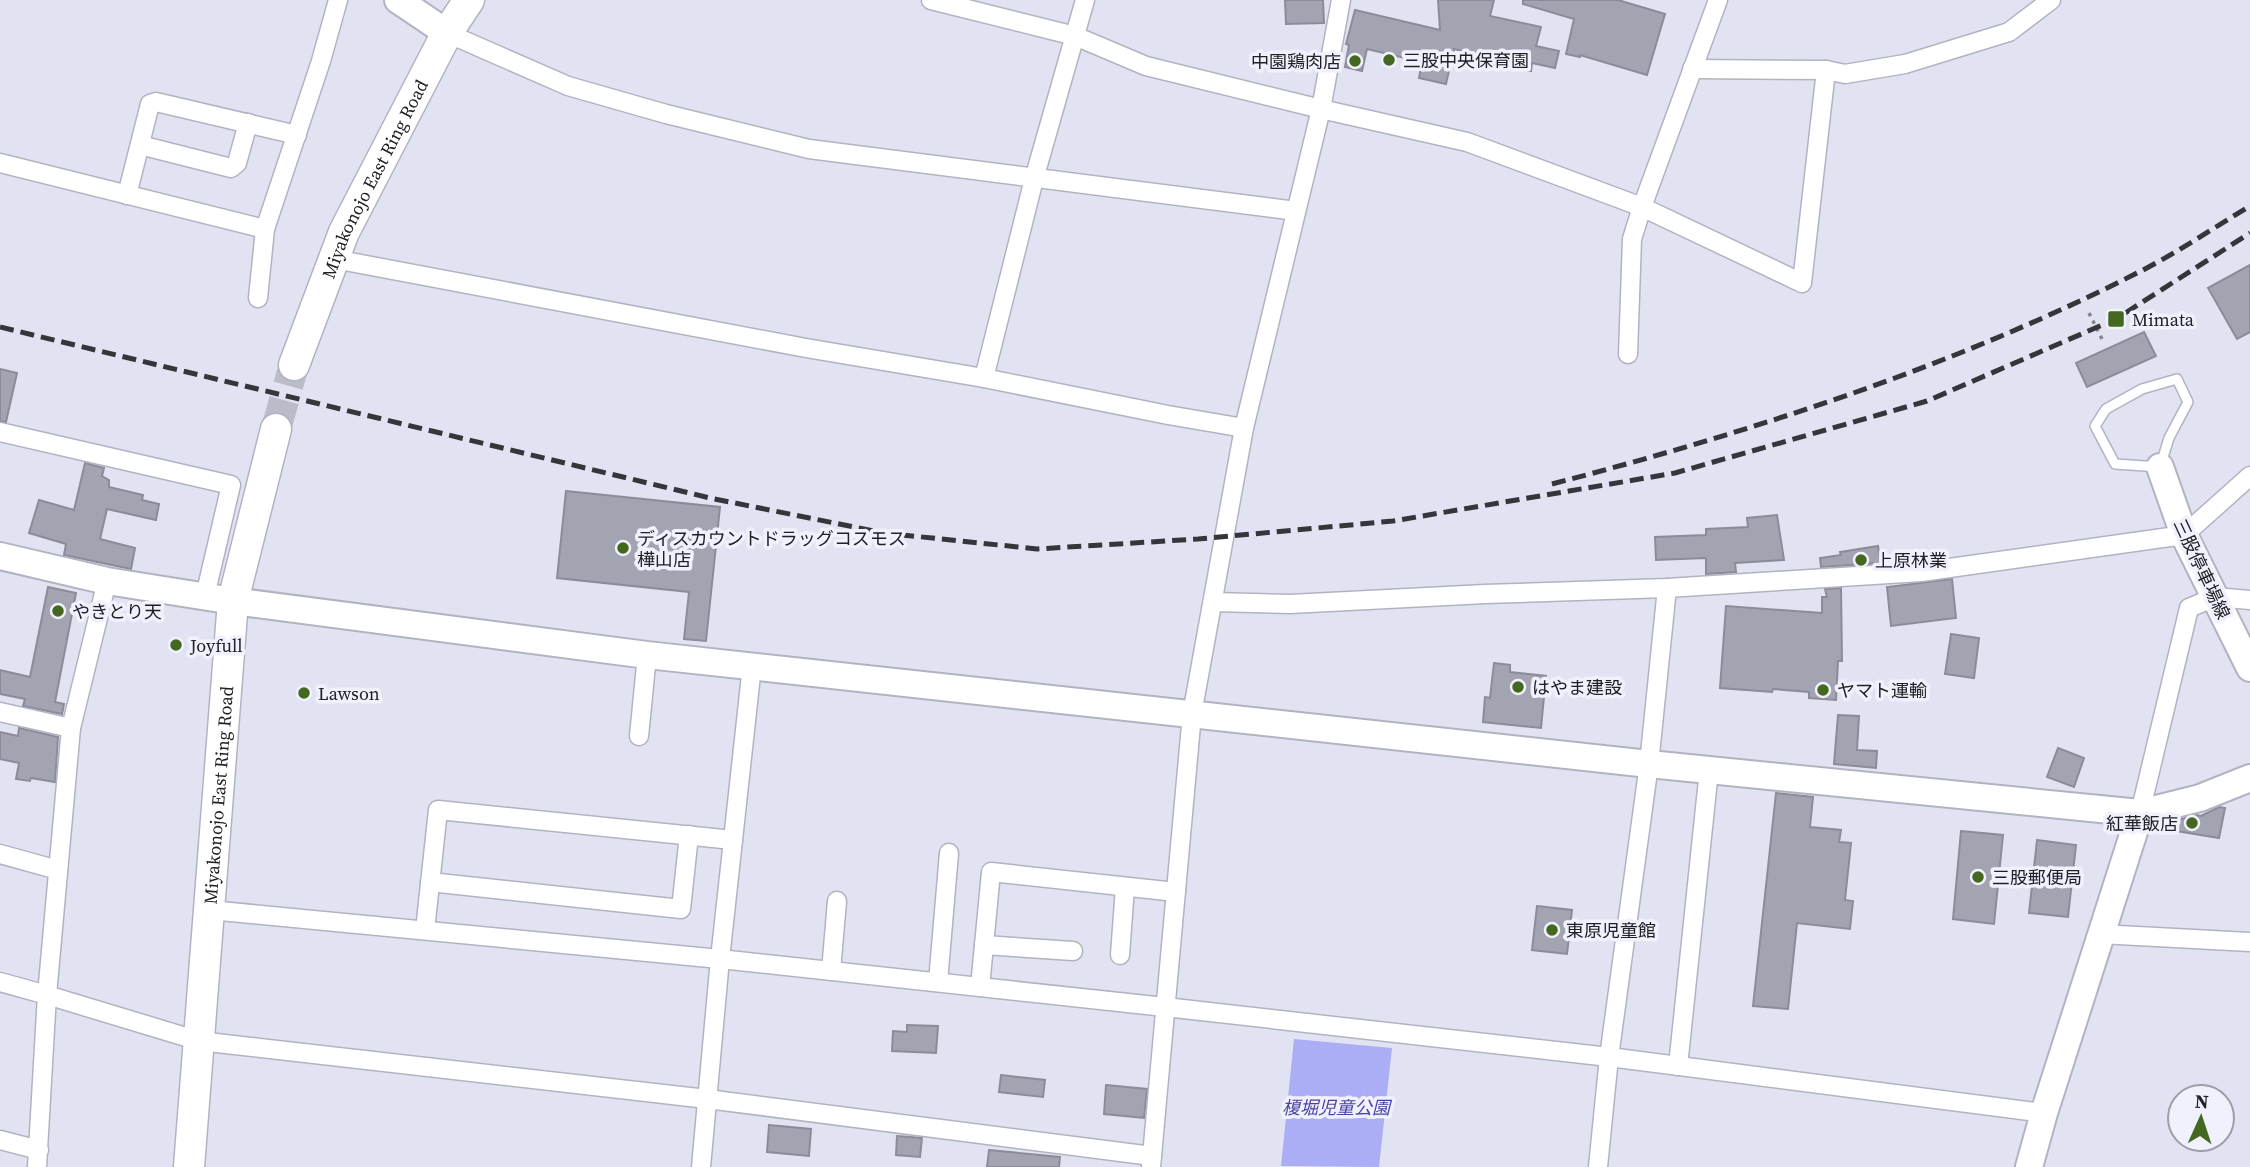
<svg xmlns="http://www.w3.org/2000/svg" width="2250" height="1167" viewBox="0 0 2250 1167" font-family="'Source Serif 4','Noto Sans JP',serif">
<rect width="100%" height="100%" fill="#e2e3f2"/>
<path fill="#abaef4" d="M1294,1039L1392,1048L1379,1167L1281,1166Z"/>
<g fill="#a3a4b2" stroke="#8b8c99" stroke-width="2">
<path d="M1285,0H1323L1324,23L1286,24Z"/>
<path d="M1438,0H1494L1490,16L1541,27L1536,46L1559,51L1555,68L1532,63L1531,71L1481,60L1482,56L1454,49L1446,84L1419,78L1422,62L1367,49L1362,71L1345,67L1349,45L1346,44L1355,10L1440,30Z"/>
<path d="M1523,0H1618L1665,14L1647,75L1580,55V57L1566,54L1574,19L1523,4Z"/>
<path d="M2250,265V332L2237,339L2208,288Z"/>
<path d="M2144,332L2156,356L2087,387L2076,363Z"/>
<path d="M0,369L17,373L6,422L0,421Z"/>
<path d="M85,463L104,468L102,476L109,480V487L143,495L142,500L159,504L156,520L107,509L100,539L135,548L131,569L64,555L66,544L29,533L39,500L74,510Z"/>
<path d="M566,491L720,507L706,641L684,639L689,592L557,578Z"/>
<path d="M1777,515L1784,560L1735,563L1736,572L1706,574V558L1656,560L1655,537L1706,535V529L1748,527L1747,518Z"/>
<path d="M1878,546L1881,563L1821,567L1820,558L1841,555L1840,552Z"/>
<path d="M1952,579L1956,618L1891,626L1887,587Z"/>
<path d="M48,587L76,593L55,702L64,704L62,714L23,706L25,699L0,694V670L30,677Z"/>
<path d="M1841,588L1842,661H1838L1836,700L1809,698V692L1773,689L1772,692L1720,688L1726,606L1822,613V597H1827L1825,589Z"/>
<path d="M1951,634L1979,638L1974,678L1945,674Z"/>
<path d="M1494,663L1510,665V672L1546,676L1541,728L1483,722L1485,697L1490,698Z"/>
<path d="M1838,715L1859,716L1857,750L1877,751L1876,768L1834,764Z"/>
<path d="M19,728L58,737L55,782L31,778L30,781L16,779L19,763L0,759V732L18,736Z"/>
<path d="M2058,748L2084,758L2074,787L2047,777Z"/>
<path d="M1776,793L1813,797L1810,827L1841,830L1839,842L1851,843L1845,900L1853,901L1850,929L1797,923L1788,1009L1753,1006Z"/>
<path d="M2219,807L2225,808L2219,838L2152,827L2196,815L2201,816Z"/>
<path d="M1961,831L2003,835L1994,924L1953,919Z"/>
<path d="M2037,840L2076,845L2068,917L2029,913Z"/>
<path d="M1537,906L1572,910L1567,954L1532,950Z"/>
<path d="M907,1025L938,1026L936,1053L892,1051L893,1031L907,1032Z"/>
<path d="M1001,1075L1045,1080L1043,1097L999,1092Z"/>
<path d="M1106,1085L1147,1089L1144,1118L1104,1114Z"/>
<path d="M769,1125L811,1129L809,1156L767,1152Z"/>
<path d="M897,1136L922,1138L920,1157L896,1155Z"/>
<path d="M989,1150L1060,1157L1059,1167H987Z"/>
</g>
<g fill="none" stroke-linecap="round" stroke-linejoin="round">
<path stroke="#bbbcc9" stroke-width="30" stroke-dasharray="30 15" stroke-linecap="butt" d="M276,429L294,365"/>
<defs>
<path id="lane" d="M2177,379L2188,402L2169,438L2160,467L2115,464L2095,426L2106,409L2142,389Z"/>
<g id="street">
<path d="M931,0L1075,36L1146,66L1321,109L1467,142L1642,207L1718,0"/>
<path d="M447,33L568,86L666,114L809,149L1296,211"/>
<path d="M1692,69L1826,70L1845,74L1905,64L2009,32L2051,0"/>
<path d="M140,145L231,168L237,163L248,123"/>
<path d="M0,163L265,229"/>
<path d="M127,195L150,104L156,102L297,135"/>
<path d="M334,259L806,348L984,378L1168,415L1244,428"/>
<path d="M258,298L265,229L321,61L338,0"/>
<path d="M1628,354L1632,239L1642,207L1802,283L1826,70"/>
<path d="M984,378L1034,179L1085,0"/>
<path d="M0,432L231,485L205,596"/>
<path d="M1213,602L1290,604L1485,594L1667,588L1921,572L2184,535L2250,476"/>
<path d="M0,712L71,728"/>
<path d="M639,736L647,655"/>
<path d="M2140,813L2189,608L2215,597L2250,600"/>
<path d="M0,854L58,870"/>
<path d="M430,882L681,909L689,835"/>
<path d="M210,910L720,959L1165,1007L1609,1057L2044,1113"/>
<path d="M425,930L438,810L733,840"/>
<path d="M2100,934L2250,942"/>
<path d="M984,945L1073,951"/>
<path d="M1120,955L1125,887"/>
<path d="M831,971L837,901"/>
<path d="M0,982L47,995L199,1041L707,1099L1152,1156"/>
<path d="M938,982L949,853"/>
<path d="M980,987L991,872L1176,892"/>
<path d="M1678,1066L1709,770"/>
<path d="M0,1140L39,1150"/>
<path d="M37,1167L47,995L71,728L107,581"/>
<path d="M701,1167L720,959L752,666"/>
<path d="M1151,1167L1192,714L1244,428L1321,109L1341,0"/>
<path d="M1598,1167L1609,1057L1649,764L1667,588"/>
</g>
<g id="secondary">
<path d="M398,0L447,33"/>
<path d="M2160,467L2184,535L2250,668"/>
<path d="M0,556L107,581L233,601L647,655L1649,764L2140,813L2200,798L2250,778"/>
<path d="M2029,1167L2044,1113L2140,813"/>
</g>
<g id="primary">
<path id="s1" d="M294,365L344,232L447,33L469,0"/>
<path id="s2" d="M189,1167L233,601L276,429"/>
</g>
</defs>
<use href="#lane" stroke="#b2b3c2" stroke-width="12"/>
<use href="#street" stroke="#b2b3c2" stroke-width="21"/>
<use href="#secondary" stroke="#b2b3c2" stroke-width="30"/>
<use href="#primary" stroke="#b2b3c2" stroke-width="33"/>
<path stroke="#84858f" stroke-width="3.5" stroke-dasharray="3.5 5" stroke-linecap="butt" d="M2089,313L2103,341"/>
<use href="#lane" stroke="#fff" stroke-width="9"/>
<use href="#street" stroke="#fff" stroke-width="18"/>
<use href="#secondary" stroke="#fff" stroke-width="26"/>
<use href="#primary" stroke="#fff" stroke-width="30"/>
<g stroke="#35363c" stroke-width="5" stroke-dasharray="14 7" stroke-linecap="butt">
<path d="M0,327L710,498L884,533L1037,549L1198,539L1393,521L1675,473L1927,401L2116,319L2250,233"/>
<path d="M1552,484C1755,431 1958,365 2145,269C2181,250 2215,227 2250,206"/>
</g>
</g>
<g fill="#446820" stroke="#f0f1fd" stroke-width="2.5">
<circle cx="1389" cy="60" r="7"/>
<circle cx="1355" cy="61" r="7"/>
<rect x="2107" y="310" width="18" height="18" rx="3.5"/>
<circle cx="623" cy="548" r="7"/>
<circle cx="1861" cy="560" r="7"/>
<circle cx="58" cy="611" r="7"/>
<circle cx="176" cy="645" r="7"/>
<circle cx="1518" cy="687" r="7"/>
<circle cx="1823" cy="690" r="7"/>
<circle cx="304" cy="693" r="7"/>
<circle cx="2192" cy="823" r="7"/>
<circle cx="1978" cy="877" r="7"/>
<circle cx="1552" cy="930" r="7"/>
</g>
<g text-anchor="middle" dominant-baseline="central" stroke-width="7" stroke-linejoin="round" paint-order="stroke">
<g font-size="18" fill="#202126" stroke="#f0f1fd" text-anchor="start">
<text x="1403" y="60">三股中央保育園</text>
<text x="1341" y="61" text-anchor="end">中園鶏肉店</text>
<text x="2132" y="319">Mimata</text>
<text x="637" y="538">ディスカウントドラッグコスモス<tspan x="637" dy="21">樺山店</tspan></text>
<text x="1875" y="560">上原林業</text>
<text x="72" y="611">やきとり天</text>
<text x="190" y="645">Joyfull</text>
<text x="1532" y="687">はやま建設</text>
<text x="1837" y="690">ヤマト運輸</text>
<text x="318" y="693">Lawson</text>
<text x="2178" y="823" text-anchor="end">紅華飯店</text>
<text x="1992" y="877">三股郵便局</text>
<text x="1566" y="930">東原児童館</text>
</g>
<g font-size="18" fill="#202126" stroke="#f0f1fd">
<text stroke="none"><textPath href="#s1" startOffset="203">Miyakonojo East Ring Road</textPath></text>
<text transform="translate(2202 569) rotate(65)">三股停車場線</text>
<text stroke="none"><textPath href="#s2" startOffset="373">Miyakonojo East Ring Road</textPath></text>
</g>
<g font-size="18" font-style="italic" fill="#4b43a3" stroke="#f0f1fd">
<text x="1336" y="1107">榎堀児童公園</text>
</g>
</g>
<g transform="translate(2201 1118) rotate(3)"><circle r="33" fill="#f0f1fd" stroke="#9d9ea7" stroke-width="2"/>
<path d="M0-5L12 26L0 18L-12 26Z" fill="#446820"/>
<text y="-10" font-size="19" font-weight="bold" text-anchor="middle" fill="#202126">N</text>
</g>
</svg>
